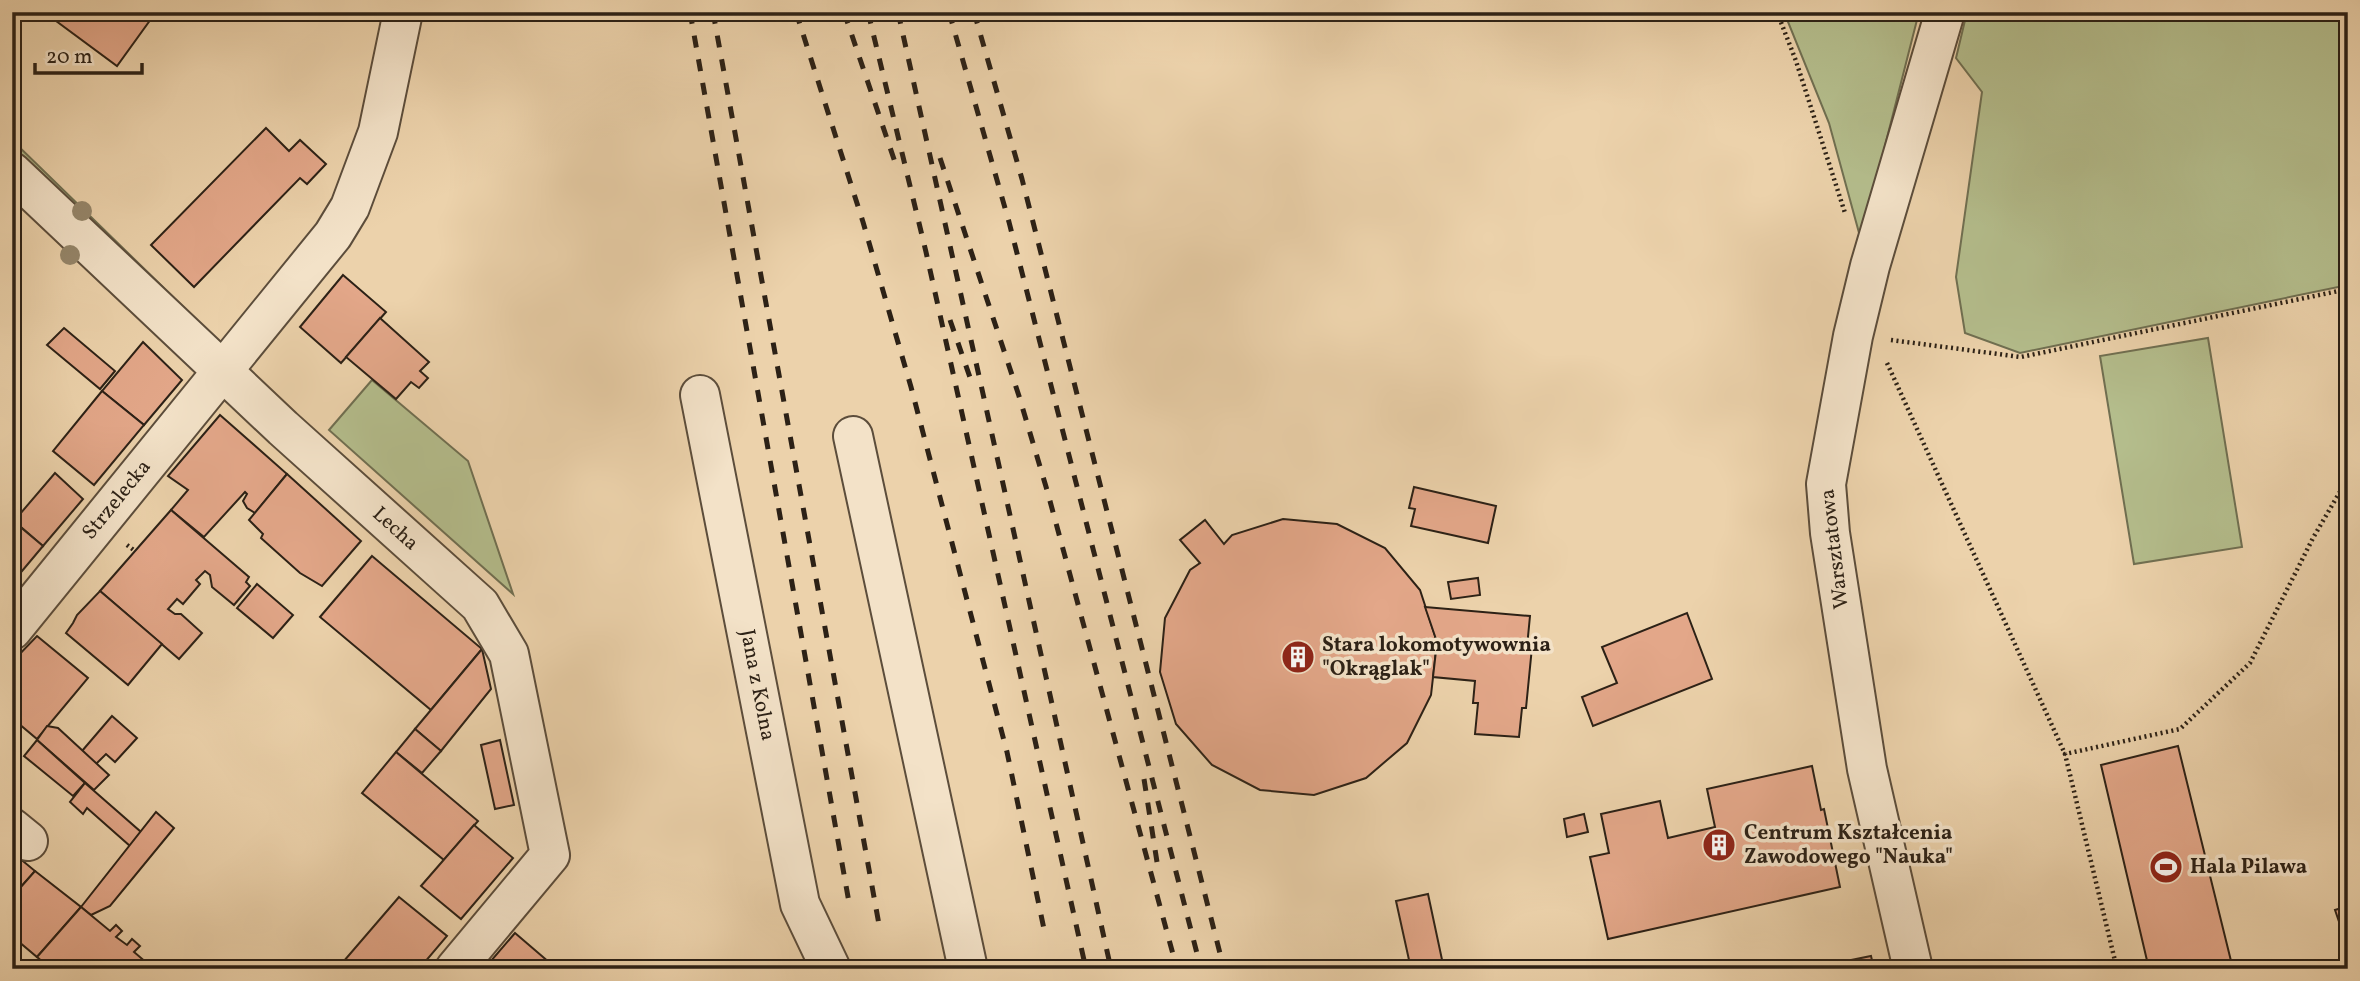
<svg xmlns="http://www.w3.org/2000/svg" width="2360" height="981" viewBox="0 0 2360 981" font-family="Vollkorn,serif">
<rect width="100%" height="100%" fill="#ecd2ab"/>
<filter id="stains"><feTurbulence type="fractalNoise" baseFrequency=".00286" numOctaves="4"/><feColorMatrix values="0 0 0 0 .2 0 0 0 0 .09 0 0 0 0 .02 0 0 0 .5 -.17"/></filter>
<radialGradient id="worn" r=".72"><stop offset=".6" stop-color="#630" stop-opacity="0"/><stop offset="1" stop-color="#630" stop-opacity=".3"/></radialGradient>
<g fill="#b4bd8c" stroke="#706f51" stroke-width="2">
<path d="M1784,12H1919L1861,240L1829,123Z"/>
<path d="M1967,12H2348V285L2020,353L1965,333L1956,277L1982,92L1956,58Z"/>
<path d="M12,140L206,329L203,332L12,147Z"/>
<path d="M2208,338L2242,547L2134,564L2100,356Z"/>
<path d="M372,380L468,461L513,594L329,430Z"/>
</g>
<g fill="#e3a789" stroke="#2c2116" stroke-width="2">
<path d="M50,12H156L117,66L48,15Z"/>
<path d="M266,128L289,151L300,140L326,164L307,184L300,178L194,287L151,245Z"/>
<path d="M343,275L386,312L341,363L300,327Z"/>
<path d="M380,318L429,362L420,371L428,378L419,388L411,382L396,399L346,357Z"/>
<path d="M64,328L115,371L100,389L47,345Z"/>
<path d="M143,342L182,380L144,425L102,391Z"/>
<path d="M102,391L144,425L94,485L53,451Z"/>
<path d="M220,415L287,474L255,513L247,508L243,501L247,494L245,492L204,537L171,510L188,490L168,476Z"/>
<path d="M55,473L83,499L43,546L14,521Z"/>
<path d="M287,474L361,541L322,586L300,573L261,538L263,534L249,520Z"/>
<path d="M1414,487L1496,506L1488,543L1411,526L1415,509L1409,508Z"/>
<path d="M171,510L249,577L246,582L250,586L234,605L212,587L210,575L205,571L196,580L200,584L183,604L177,599L168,609L175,614H181L202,633L179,659L100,591Z"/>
<path d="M1283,519L1337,524L1385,548L1420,590L1437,642L1431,695L1407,743L1366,778L1314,795L1260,790L1212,765L1176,724L1160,672L1165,618L1190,570L1200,563L1180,540L1205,520L1224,544L1232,535Z"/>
<path d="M12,520L43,546L12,583Z"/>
<path d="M372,556L482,649L431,710L320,617Z"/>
<path d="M1478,578L1480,595L1451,599L1448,582Z"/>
<path d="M257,584L293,615L273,638L237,608Z"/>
<path d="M100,591L162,644L128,685L66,633L73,623L77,615Z"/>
<path d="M1425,607L1530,616L1527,647H1532L1526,708H1522L1519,737L1475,734L1478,703H1473L1475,681L1433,677L1437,642Z"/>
<path d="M1687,613L1712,679L1593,726L1582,697L1617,683L1602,647Z"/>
<path d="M37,636L88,678L37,739L12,718V662Z"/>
<path d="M482,649L491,689L441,751L415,729Z"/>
<path d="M112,716L137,738L115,762L106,754L96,764L82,751Z"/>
<path d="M47,726L58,728L109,775L94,790L37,740Z"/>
<path d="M415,729L441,751L422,773L396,752Z"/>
<path d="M37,740L85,783L73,796L24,756Z"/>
<path d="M500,740L514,805L495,809L481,745Z"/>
<path d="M2178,746L2233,969H2149L2101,765Z"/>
<path d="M396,752L478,821L444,860L362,793Z"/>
<path d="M1812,766L1821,810L1824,809L1840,887L1608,939L1590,857L1609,853L1601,814L1660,801L1668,838L1715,827L1707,789Z"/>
<path d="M85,783L141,832L130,846L87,808L83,814L70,802Z"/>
<path d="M156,812L174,828L110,906L91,915L81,907Z"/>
<path d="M1584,814L1588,832L1567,837L1564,819Z"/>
<path d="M474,825L513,858L461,919L421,886Z"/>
<path d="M12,852L35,871L12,897Z"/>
<path d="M35,871L81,907L37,957L12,936V897Z"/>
<path d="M1428,894L1444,969H1411L1396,901Z"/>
<path d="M399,897L447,936L419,969H337Z"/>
<path d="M2348,906V948L2335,910Z"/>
<path d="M81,907L110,931L116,925L122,931L116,937L127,945L132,939L140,946L134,952L154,969H51L37,957Z"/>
<path d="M515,933L557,969H484Z"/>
<path d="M1871,956L1874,969H1807Z"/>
</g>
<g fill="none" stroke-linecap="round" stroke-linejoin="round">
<defs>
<g id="minor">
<path d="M12,172L283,428L480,605L509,654L550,855L455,969"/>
<path d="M700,395L800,904L831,969"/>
<path d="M853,436L968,969"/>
<path d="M12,630L333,235L350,207L378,132L403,12"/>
<path d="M12,828L28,841"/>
<path d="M1913,969L1867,769L1830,533L1826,484L1853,336L1870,266L1945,12"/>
</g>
</defs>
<use href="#minor" stroke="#5c4d3b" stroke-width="42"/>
<g stroke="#2c2116" stroke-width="4.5" stroke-dasharray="2 3.5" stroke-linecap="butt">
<path d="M1777,12L1796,61L1845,213"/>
<path d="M1891,340L2021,357L2348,289"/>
<path d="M1887,363L2065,754"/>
<path d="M127,545L135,551"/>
<path d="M2117,969L2065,754L2180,729L2250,663L2313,538L2348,478"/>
</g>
<use href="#minor" stroke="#f3e2c8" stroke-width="38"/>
<g stroke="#2c2116" stroke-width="5" stroke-dasharray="12 12" stroke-linecap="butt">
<path d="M690,12L850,908"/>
<path d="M713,12L880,930"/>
<path d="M796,12L863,222L911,387L1007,752L1045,934"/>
<path d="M844,12L897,168"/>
<path d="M868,12L926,252L1086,969"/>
<path d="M898,12L1111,969"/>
<path d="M949,12L1009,222L1201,969"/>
<path d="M974,12L1022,179L1224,969"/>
<path d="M940,158L1019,396L1047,490L1177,969"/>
<path d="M950,320L973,386"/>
<path d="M1144,779L1157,862"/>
</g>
</g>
<g fill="#95866a">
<circle cx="82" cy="211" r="10"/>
<circle cx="70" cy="255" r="10"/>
</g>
<defs>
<symbol id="building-disc" viewBox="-11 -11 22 22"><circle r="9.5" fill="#8f2418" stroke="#f3e2c8"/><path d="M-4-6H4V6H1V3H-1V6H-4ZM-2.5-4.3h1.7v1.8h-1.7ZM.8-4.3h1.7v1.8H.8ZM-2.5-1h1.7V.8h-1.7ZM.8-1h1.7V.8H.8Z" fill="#fff"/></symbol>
<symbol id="stadium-disc" viewBox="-11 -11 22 22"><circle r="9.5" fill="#8f2418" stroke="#f3e2c8"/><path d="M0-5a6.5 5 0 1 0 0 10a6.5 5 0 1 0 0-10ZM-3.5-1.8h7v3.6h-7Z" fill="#fff"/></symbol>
</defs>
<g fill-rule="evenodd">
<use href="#building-disc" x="1279" y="638" width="38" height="38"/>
<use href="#building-disc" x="1700" y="826" width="38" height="38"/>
<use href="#stadium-disc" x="2147" y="848" width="38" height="38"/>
</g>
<g text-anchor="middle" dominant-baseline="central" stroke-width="7" stroke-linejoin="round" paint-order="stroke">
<g font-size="21" fill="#2c2116" stroke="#f3e2c8">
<text transform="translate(117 500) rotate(-51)">Strzelecka</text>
<text transform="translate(395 529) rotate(42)">Lecha</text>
<text transform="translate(1835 549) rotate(-97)">Warsztatowa</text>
<text transform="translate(757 685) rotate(79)">Jana z Kolna</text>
</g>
<g font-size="21" font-weight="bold" fill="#2c2116" stroke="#f3e2c8" text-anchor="start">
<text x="1322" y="645">Stara lokomotywownia<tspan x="1322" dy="24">"Okrąglak"</tspan></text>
<text x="1744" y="833">Centrum Kształcenia<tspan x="1744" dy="24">Zawodowego "Nauka"</tspan></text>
<text x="2190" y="867">Hala Pilawa</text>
</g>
</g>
<rect width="2360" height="981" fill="none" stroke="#ecd2ab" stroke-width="42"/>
<rect x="14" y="14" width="2332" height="953" fill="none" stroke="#2c2116" stroke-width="3.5"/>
<rect x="21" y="21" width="2318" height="939" fill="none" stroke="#2c2116" stroke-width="2"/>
<path d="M35 63v10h107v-10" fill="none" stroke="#2c2116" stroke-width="3.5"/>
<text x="46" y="63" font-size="21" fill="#2c2116" stroke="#f3e2c8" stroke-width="5" paint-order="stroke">20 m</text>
<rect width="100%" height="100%" filter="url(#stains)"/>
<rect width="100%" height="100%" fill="url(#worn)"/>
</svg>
